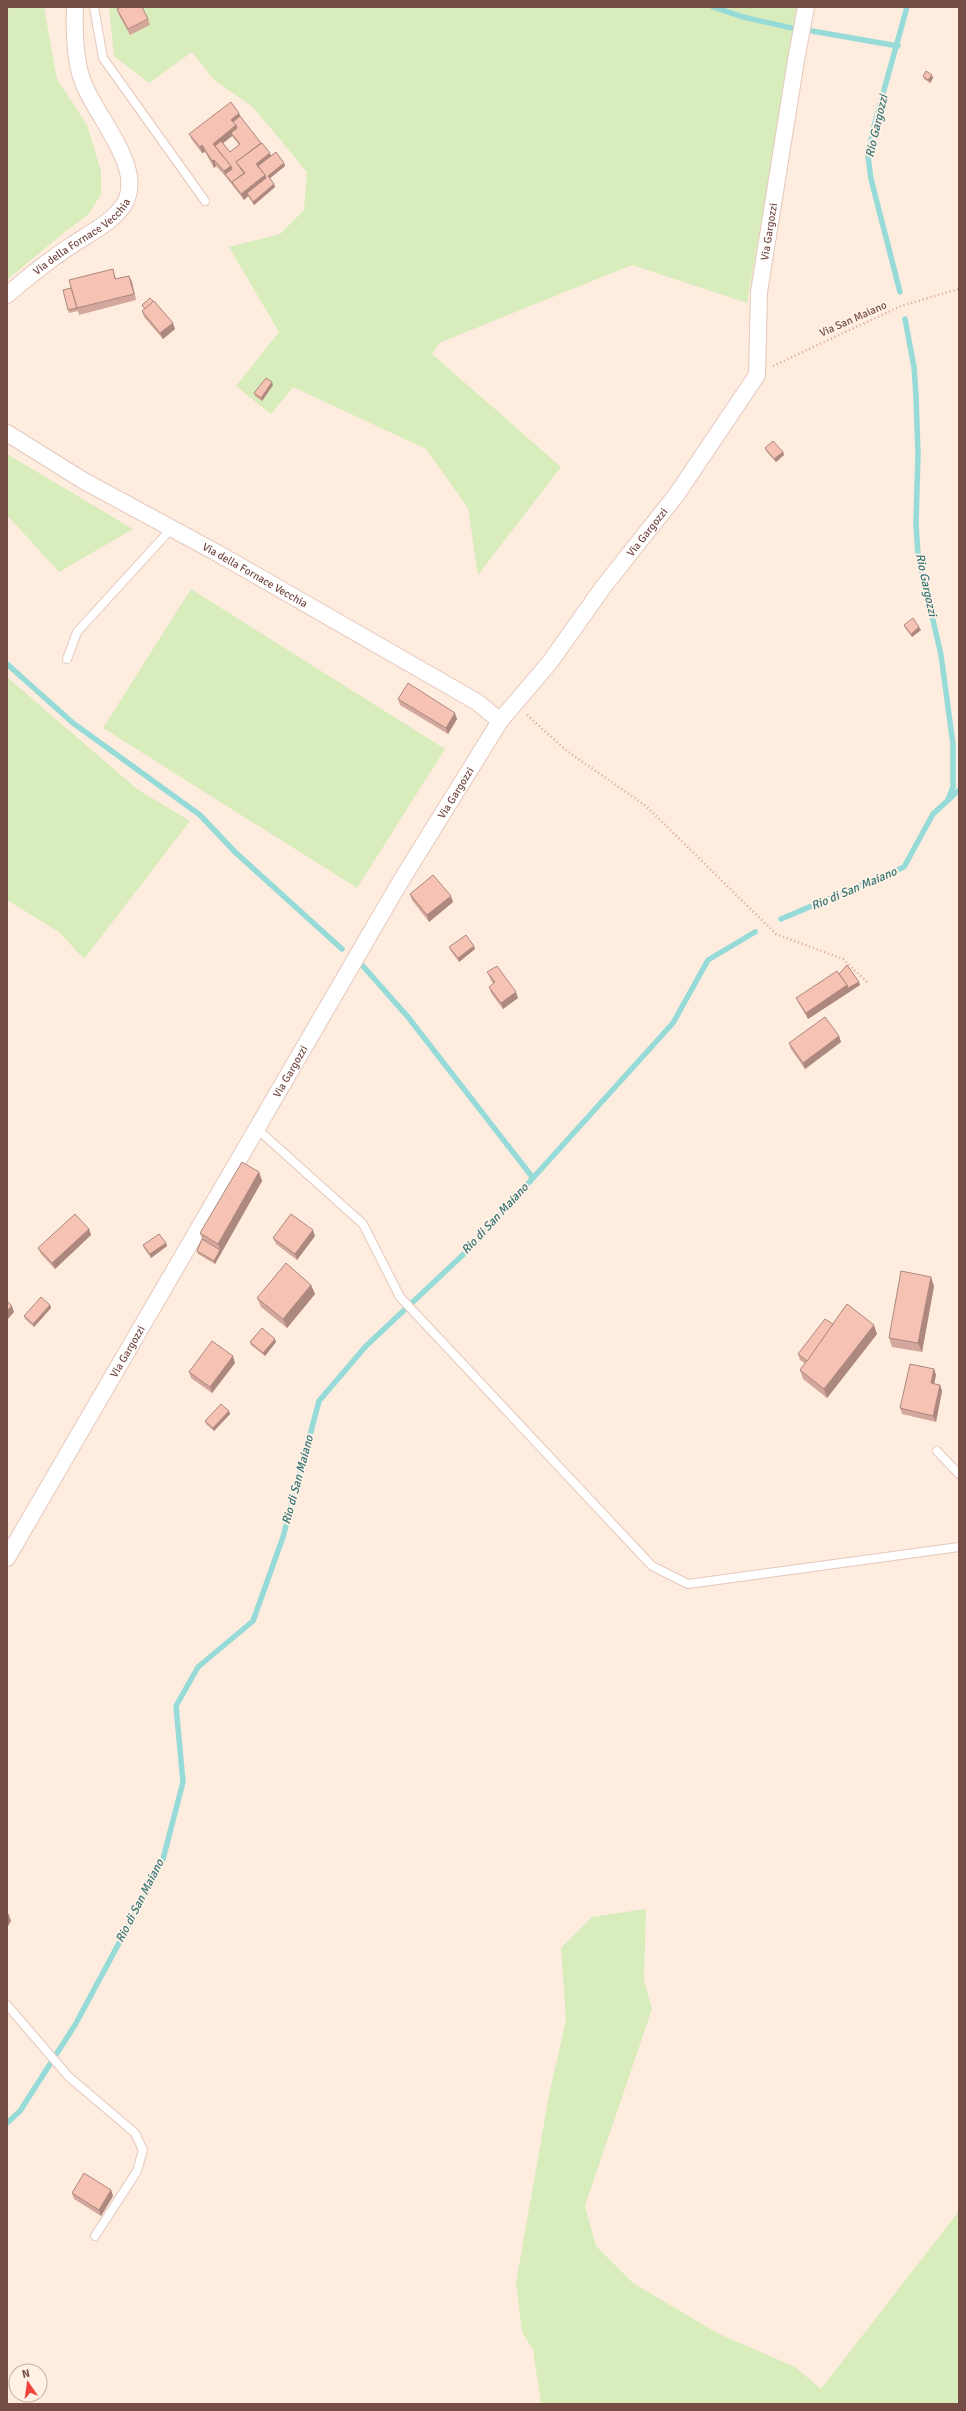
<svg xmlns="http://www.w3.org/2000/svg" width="966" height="2411" viewBox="0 0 966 2411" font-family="Signika,sans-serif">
<rect width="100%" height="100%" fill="#feecde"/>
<g fill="#d8ecbc">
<path d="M17,7H44L57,79L87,125L101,171V194L89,214L62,234L7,280V9Z"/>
<path d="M109,7H799L747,303L632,265L439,343L432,354L561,467L478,575L468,508L426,449L293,387L271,414L236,386L279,332L229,247L280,234L304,210L307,172L253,107L215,81L192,52L149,83L114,56Z"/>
<path d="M7,454L133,529L59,572L7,515Z"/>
<path d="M191,589L445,749L357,888L103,728Z"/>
<path d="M7,677L137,789L190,821L84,959L59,932L7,900Z"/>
<path d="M646,1909L644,1980L652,2009L585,2206L596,2246L633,2283L717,2333L795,2367L821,2389L959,2211V2404H541L533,2350L522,2332L516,2283L549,2095L566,2020L561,1948L592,1917Z"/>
</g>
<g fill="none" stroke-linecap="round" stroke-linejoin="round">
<g stroke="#97dbd9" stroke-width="5.5">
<path d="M713,7L743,17L796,29"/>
<path d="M812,31L898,46"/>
<path d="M900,292L871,179L868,156L874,126L907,7"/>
<path d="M905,319L914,367L916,396L918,454L916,524L918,555L941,655L953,744V787L948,800"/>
<path d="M7,664L73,723L200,815L235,852L342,949"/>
<path d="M781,919L904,867L933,814L959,790"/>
<path d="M362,965L408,1017L533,1178"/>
<path d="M7,2123L20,2111L75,2025L162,1863L183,1782L176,1706L198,1667L253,1621L283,1537L319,1401L366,1346L467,1251L673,1023L708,960L755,932"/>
</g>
<defs>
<g id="service">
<path d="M94,7L103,58L205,201"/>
<path d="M67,659L77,632L171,529"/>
<path d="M256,1128L363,1224L400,1297L652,1566L688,1584L959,1547"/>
<path d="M937,1451L959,1474"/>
<path d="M7,2005L69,2077L135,2133L143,2150L137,2171L95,2236"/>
</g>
<g id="minor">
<path id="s1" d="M7,295C28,277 49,260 72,245C87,235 107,225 119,211C153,175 95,117 83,82C75,63 74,28 75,7"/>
<path id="s2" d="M7,433L84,481L219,554L477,702L500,721"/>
<path id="s3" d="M7,1558L399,884L500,721L550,662L604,586L677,494L757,375L759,292L796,60L806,7"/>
</g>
</defs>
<use href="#service" stroke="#e4c8bd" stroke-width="10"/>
<use href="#minor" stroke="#e4c8bd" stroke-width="18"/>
<g stroke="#daa597" stroke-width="2.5" stroke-dasharray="1 3" stroke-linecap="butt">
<path d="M773,366L901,306L959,289"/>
<path d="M527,715L567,751L646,806L776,934L843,959L867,982"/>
</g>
<use href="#service" stroke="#fff" stroke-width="8"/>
<use href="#minor" stroke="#fff" stroke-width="16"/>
</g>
<g fill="#d3a79b" fill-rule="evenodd">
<path d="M117,9L148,19L150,25L130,35L119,15Z"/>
<path d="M923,76L933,78L930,83L924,79Z"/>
<path d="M239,113L240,116L271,156L284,163L285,166L270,178L274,184L275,187L254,205L248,196L244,200L226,177L216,166L214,168L205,152L202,153L192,140L189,134ZM232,136L239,145L230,152L223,143Z"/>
<path d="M113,269L116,279L129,276L136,300L79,315L78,311L69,313L68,310L71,288Z"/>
<path d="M142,305L175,329L163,339L144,317L142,311L144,309Z"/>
<path d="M273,385L262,401L255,396L254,393Z"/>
<path d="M765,448L783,452L784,455L776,462L766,451Z"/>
<path d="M904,625L921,630L912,637L905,628Z"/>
<path d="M398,699L457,719L448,734L400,705Z"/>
<path d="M410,894L453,902L429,922L412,900Z"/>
<path d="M449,947L475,949L459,962L450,950Z"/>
<path d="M487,972L518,998L503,1009L491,993L489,987L493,984Z"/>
<path d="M839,974L859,982L860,985L808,1019L799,1004L796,998Z"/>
<path d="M839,1036L841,1042L805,1069L791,1049L789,1043Z"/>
<path d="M259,1172L262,1181L215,1264L198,1254L197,1251L202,1239L200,1233Z"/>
<path d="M89,1229L91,1235L55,1269L41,1254L38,1248Z"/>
<path d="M315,1236L297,1260L276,1244L273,1238Z"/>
<path d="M166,1243L167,1246L151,1258L144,1248L143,1245Z"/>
<path d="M311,1285L315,1294L287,1328L261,1307L257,1298Z"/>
<path d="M934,1286L922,1352L892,1347L889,1338Z"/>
<path d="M50,1305L51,1308L34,1327L25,1319L24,1316Z"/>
<path d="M833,1324L877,1334L827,1398L803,1379L800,1370L805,1363L800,1360L798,1354Z"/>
<path d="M250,1342H276L265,1356L251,1345Z"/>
<path d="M235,1363L212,1393L191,1378L189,1372Z"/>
<path d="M934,1369L936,1375L934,1384L940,1385L942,1391L936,1422L902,1414L900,1408Z"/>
<path d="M229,1411L230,1414L214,1431L206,1424L205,1421Z"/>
<path d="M111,2190L113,2196L101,2216L74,2199L72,2193Z"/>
</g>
<g fill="#ac887e">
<path d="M932,75L933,78L930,83L928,80Z"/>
<path d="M239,113L241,119L234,125L231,120Z"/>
<path d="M236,125L238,131L231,133L232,136L216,149L213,144Z"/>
<path d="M202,145L205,152L202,153L200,147Z"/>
<path d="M270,153L272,159L259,169L256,164Z"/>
<path d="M214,160L216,166L214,168L212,161Z"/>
<path d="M284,163L285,166L269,179L268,176Z"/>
<path d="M231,166L233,173L225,174L224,171Z"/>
<path d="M265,175L267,181L247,193L248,196L244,200L241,194Z"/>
<path d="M274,184L275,187L254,205L253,202Z"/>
<path d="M129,276L132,282L136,300L134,294Z"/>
<path d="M173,323L175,329L163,339L160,333Z"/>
<path d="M272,382L273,385L262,401L261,398Z"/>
<path d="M783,452L784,455L776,462L774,459Z"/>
<path d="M919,627L921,630L912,637L911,634Z"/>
<path d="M455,713L457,719L448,734L446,728Z"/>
<path d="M451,896L453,902L429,922L427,915Z"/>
<path d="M474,946L475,949L459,962L458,958Z"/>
<path d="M859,982L860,985L808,1019L806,1013L847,985Z"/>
<path d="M516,992L518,998L503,1009L501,1003Z"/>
<path d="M839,1036L841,1042L805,1069L803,1063Z"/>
<path d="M259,1172L262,1181L215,1264L214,1261L220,1250L218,1244Z"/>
<path d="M89,1229L91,1235L55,1269L52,1263Z"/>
<path d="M313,1230L315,1236L297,1260L295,1254Z"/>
<path d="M166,1243L167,1246L151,1258L150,1254Z"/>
<path d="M931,1277L934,1286L922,1352L918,1343Z"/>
<path d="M311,1285L315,1294L287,1328L283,1319Z"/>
<path d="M50,1305L51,1308L34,1327L33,1324Z"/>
<path d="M12,1306L14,1312L7,1320V1311Z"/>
<path d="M874,1325L877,1334L827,1398L824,1389Z"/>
<path d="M275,1339L276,1342L265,1356L263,1353Z"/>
<path d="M233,1356L235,1363L212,1393L210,1387Z"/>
<path d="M934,1369L936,1375L933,1389L931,1383Z"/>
<path d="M940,1385L942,1391L936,1422L933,1416Z"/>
<path d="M229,1411L230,1414L214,1431L213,1428Z"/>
<path d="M9,1915L11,1921L7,1928V1918Z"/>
<path d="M111,2190L113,2196L101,2216L99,2210Z"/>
</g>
<g fill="#f5c2b4" stroke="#ac887e">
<path d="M121,7H142L148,19L128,29L117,9Z"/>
<path d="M926,71L932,75L928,80L923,76Z"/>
<path d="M231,102L239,113L231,120L236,125L213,144L231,166L224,171L214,160L212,161L202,145L200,147L189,134Z"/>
<path d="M240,116L261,143L236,162L238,165L244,173L232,182L234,185L225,174L232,169L231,166L215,146L221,141L230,152L240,144L231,133L237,128L236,125L233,122Z"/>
<path d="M262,143L270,153L256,164L265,175L241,194L232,182L245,173L236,162Z"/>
<path d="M276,152L284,163L268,176L274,184L253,202L247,193L266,178L265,175L258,166Z"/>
<path d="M113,269L115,279L129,276L134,294L77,308L69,280Z"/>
<path d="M71,288L77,308L68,310L63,290Z"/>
<path d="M150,298L154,302L145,309L142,305Z"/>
<path d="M154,301L173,323L160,333L142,311Z"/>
<path d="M266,378L272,382L261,398L254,393Z"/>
<path d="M773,441L783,452L774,459L765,448Z"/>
<path d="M913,618L919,627L911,634L904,625Z"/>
<path d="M408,683L455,713L446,728L398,699Z"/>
<path d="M433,875L451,896L427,915L410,894Z"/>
<path d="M466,935L474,946L458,958L449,947Z"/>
<path d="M847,965L859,982L848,988L847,985L839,974Z"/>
<path d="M497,966L516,992L501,1003L489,987L495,982L487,972Z"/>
<path d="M837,971L847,985L806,1013L796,998Z"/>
<path d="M825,1017L839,1036L803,1063L789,1043Z"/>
<path d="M242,1162L259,1172L218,1244L200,1233Z"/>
<path d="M75,1214L89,1229L52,1263L38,1248Z"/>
<path d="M291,1214L313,1230L295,1254L273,1238Z"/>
<path d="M159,1234L166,1243L150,1254L143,1245Z"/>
<path d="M202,1239L220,1250L214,1261L197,1251Z"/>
<path d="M286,1263L311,1285L283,1319L257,1298Z"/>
<path d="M901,1271L931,1277L918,1343L889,1338Z"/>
<path d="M41,1297L50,1305L33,1324L24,1316Z"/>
<path d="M7,1301L12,1306L7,1311Z"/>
<path d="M847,1304L874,1325L824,1389L800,1370Z"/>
<path d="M825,1319L833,1324L807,1361L798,1354Z"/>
<path d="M262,1328L275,1339L263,1353L250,1342Z"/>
<path d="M212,1341L233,1356L210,1387L189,1372Z"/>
<path d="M910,1364L934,1369L931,1383L940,1385L933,1416L900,1408Z"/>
<path d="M221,1404L229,1411L213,1428L205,1421Z"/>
<path d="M7,1913L9,1915L7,1918Z"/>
<path d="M84,2173L111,2190L99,2210L72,2193Z"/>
</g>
<g text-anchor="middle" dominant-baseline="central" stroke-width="4" stroke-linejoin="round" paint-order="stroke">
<g font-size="11" fill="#754d45" stroke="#fff1e6">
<text stroke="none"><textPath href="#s3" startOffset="1547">Via Gargozzi</textPath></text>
<text stroke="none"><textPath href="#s1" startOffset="95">Via della Fornace Vecchia</textPath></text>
<text transform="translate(853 319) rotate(-24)">Via San Maiano</text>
<text stroke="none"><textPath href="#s3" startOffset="1211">Via Gargozzi</textPath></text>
<text stroke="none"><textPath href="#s2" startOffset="286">Via della Fornace Vecchia</textPath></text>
<text stroke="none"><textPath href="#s3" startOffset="887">Via Gargozzi</textPath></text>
<text stroke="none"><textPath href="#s3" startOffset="563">Via Gargozzi</textPath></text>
<text stroke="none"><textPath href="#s3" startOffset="239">Via Gargozzi</textPath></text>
</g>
<g font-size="12" font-style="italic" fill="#357574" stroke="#fff1e6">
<text transform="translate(877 126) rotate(-77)">Rio Gargozzi</text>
<text transform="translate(926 585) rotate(78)">Rio Gargozzi</text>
<text transform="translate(854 889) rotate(-23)">Rio di San Maiano</text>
<text transform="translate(495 1219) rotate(-47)">Rio di San Maiano</text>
<text transform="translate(298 1480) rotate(-75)">Rio di San Maiano</text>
<text transform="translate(140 1901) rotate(-63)">Rio di San Maiano</text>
</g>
</g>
<rect width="966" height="2411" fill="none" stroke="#754d45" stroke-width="16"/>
<g transform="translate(28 2383) rotate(347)"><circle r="19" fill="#fff1e6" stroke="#c8afa6"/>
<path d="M0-3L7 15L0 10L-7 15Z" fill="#f24139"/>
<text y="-6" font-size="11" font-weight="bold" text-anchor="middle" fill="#754d45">N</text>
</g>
</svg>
